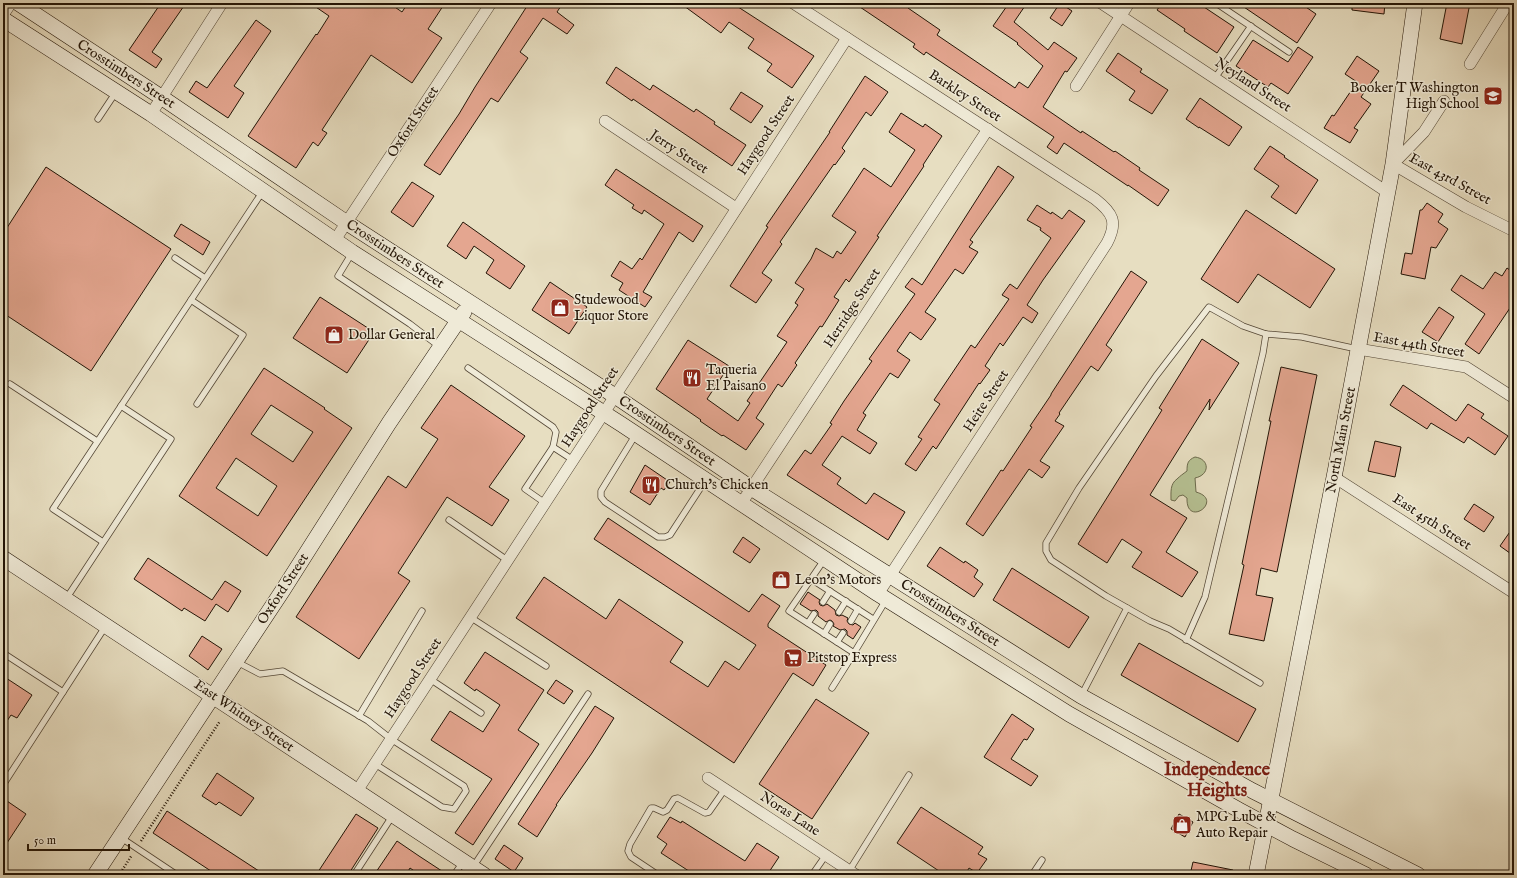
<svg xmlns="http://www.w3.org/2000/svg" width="1517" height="878" viewBox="0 0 1517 878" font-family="'IM FELL English',serif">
<rect width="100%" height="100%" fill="#e7dec1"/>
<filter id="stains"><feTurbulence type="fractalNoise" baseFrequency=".005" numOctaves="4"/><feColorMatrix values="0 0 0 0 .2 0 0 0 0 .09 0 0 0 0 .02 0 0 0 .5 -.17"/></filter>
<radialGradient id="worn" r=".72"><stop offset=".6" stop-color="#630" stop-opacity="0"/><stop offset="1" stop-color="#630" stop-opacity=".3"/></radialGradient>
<path fill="#b6c193" stroke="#6c6a4c" d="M1195,457C1210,459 1210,475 1195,478L1196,492C1225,500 1186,529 1187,498L1183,495L1179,496L1175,501L1171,500C1171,492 1170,484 1177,479C1180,476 1183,474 1187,471C1187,463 1188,460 1195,457Z"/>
<g fill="#e4a690" stroke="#221406" fill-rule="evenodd">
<path d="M161,3H186L152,52L162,59L156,68L129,50Z"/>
<path d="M310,3H389L402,12L408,3H445L428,29L442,38L412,83L371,55L322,130L327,133L318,146L313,142L296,168L248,136L316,34L317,35L329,16Z"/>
<path d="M529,3H563L557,12L574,25L567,34L543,18L520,52L528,58L498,102L491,98L440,175L424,165L459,114L475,87Z"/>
<path d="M680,3H732L814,56L792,88L767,71L772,64L748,48L754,39L729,22L721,33Z"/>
<path d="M854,3H911L908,8L940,30L937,35L1015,88L1019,82L1028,88L1043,66L1017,44L1018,43L993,26L1009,3H1027L1014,22L1048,50L1054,42L1077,58L1067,72L1065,71L1043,107L1081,133L1082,131L1114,152L1115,151L1140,168L1139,170L1169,190L1158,206L1128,185V186L1064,143L1057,154L1047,147L1054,137L926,52L924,55L913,47L915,44Z"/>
<path d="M1060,3L1072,11L1062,26L1050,18Z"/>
<path d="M1162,3H1198L1234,27L1217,53L1184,31L1185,29L1157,10Z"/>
<path d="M1238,3H1300L1316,14L1297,43Z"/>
<path d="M1352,3H1385L1384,14L1352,10Z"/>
<path d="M1447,3H1470L1462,44L1440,39Z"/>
<path d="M256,20L271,31L234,86L244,93L228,118L189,92L196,81L207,88Z"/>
<path d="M1253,40L1288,62L1298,47L1313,57L1288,94L1271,83L1268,87L1236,66Z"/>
<path d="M1118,53L1142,69L1140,72L1168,90L1152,114L1129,100L1135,91L1106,71Z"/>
<path d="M1357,56L1379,71L1361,97L1371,104L1354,128L1358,130L1350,143L1324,128L1332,115L1334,116L1357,82L1345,74Z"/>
<path d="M616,67L650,90L653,85L694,112L696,109L715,122L714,124L746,145L732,166L633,99L632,101L606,83Z"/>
<path d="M865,76L888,92L871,116L866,112L842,148L845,151L835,165L834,164L780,242L782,244L762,273L772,280L756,303L730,286L768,227L766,226L830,132H829Z"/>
<path d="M741,92L763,106L751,123L730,109Z"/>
<path d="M1200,98L1242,127L1229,146L1199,127V128L1186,119Z"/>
<path d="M901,113L923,127L925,124L942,136L923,165L924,166L877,236L879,237L849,282L846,279L834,297L839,300L822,327L820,326L795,363L797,365L782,387L778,384L756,418L764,424L746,450L723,435L722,436L700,421L701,420L656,389L688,340L729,366L707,399L738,421L750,403L747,401L787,342L777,336L798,305L795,303L804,289L795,283L811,259L816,248L833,258L837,251L841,254L856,232L832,216L847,194L864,168L891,187L915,150L889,132Z"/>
<path d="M1270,146L1285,156L1284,157L1318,180L1296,214L1271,197L1279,186L1254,169Z"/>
<path d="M998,166L1014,177L970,240L973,242L969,247L978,252L963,274L955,269L925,312L936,319L921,340L910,332L897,351L910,360L898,378L890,373L863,413L866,415L857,430L877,443L870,454L842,436L822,465L841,478L837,484L866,504L874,493L905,512L888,540L787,475L805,450L811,454L832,424L830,423L844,401L872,361L869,359L915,294L905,287L912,278L922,285Z"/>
<path d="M46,167L171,249L91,371L3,313V234Z"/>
<path d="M616,169L703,226L693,242L679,232L643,292L652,297L645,307L619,290L623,283L611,276L620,261L632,269L640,258L642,260L664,224L644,210L642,214L632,208L634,205L605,185Z"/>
<path d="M412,182L434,196L413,227L391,212Z"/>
<path d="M1427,203L1443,214L1438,222L1448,229L1436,248L1431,247L1425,279L1401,274L1405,253L1412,254L1420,210H1422Z"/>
<path d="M1037,205L1051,214L1052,212L1062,219L1069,210L1085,221L1043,280L1027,305L1038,313L1032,323L1023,317L1003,346L1000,343L985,366L990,370L980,384L979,383L936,449L933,446L916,471L905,464L922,439L918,437L940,404L934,400L971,345L975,348L1009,299L1002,295L1010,284L1017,289L1051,238L1040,230L1041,228L1027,220Z"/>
<path d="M1246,210L1335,269L1310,308L1258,274L1238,303L1201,279Z"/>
<path d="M463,222L525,266L510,289L486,273L494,260L474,246L466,259L447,246Z"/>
<path d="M181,224L210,242L203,255L174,236Z"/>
<path d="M1507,268L1514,273V302L1479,354L1465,344L1485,314L1451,290L1461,275L1483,289L1495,272L1502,276Z"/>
<path d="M1131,271L1147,282L1106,345L1112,350L1098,371L1091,366L1059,413L1060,414L1055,421L1064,426L1040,461L1050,467L1042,478L1029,469L983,536L966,524L1001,470L1003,471L1032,427L1030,426L1051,395V394Z"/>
<path d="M550,282L587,307L569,334L532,310Z"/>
<path d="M320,297L374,332L347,373L293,338Z"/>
<path d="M1439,307L1454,317L1438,342L1422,332Z"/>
<path d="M1202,339L1239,363L1209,410L1210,399L1150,495L1187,518L1166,552L1198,572L1182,597L1132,567L1142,552L1122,539L1107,563L1078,544L1162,410L1159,408Z"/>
<path d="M1281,367L1317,375L1277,572L1261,568L1256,595L1273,598L1264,641L1229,634L1244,565L1242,564L1271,421H1269Z"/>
<path d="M264,368L325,408L324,409L352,428L267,556L179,496ZM271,405L313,432L293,462L251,434ZM236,458L277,486L258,516L216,488Z"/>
<path d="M451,385L525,436L489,487L509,500L492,526L447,497L398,573L410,581L359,659L296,617L388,476L406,488L438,439L421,428Z"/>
<path d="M1403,385L1456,421L1468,404L1484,414L1481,418L1508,436L1495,455L1468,437L1464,443L1431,423L1427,429L1390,405Z"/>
<path d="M1375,441L1401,447L1395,477L1368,471Z"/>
<path d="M645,465L670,482L664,490L661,488L650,505L630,492Z"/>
<path d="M1474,504L1494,517L1484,532L1464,519Z"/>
<path d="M608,518L749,612L762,594L780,606L768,624V627L826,665L813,686L793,673L734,763L516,618L544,577L606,619L619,599L683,642L670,662L708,687L725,661L739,670L756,645L594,539Z"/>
<path d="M1514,526V556L1500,546Z"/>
<path d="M743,537L760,549L750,563L733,552Z"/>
<path d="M940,547L964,563L965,561L978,570L974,577L983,584L974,597L927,566Z"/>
<path d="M148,558L212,600L225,581L241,591L228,612L216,604L205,621L184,608L182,611L134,579Z"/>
<path d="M1012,568L1089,617L1069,648L993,600Z"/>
<path d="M808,592L820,600L819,602L820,605L823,606L827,604L835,610L836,615L839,616L842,615L848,618L847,621L849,624L853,625L855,623L861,627L853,639L847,635V631L845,629L840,630L833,626L834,624L832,621L830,620L826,622L818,616V612L816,610L811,611L800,604Z"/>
<path d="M202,636L222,649L208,670L189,656Z"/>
<path d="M1139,643L1256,709L1238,742L1121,675Z"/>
<path d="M485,652L544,690L518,730L539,744L473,845L455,833L492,779L431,740L450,711L483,732L500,705L476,689L475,691L464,683Z"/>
<path d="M3,676L32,695L17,718L11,715L3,727Z"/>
<path d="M556,680L573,691L564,704L547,693Z"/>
<path d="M816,699L869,733L812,819L759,784Z"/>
<path d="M595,706L614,718L592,753L556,805H557L537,837L518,824Z"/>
<path d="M1012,714L1034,729L1027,740L1024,739L1011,759L1038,776L1031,786L984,757Z"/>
<path d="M217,773L254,798L241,816L219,802L216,805L202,796Z"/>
<path d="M7,801L26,814L3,849V808Z"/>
<path d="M921,807L983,847L978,854L987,859L977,873L969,868L965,875H945L897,843Z"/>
<path d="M167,811L265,875H217L153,833Z"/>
<path d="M356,814L378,828L355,864L348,875H316Z"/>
<path d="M1179,814L1193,822L1185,837L1171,829Z"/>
<path d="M670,817L681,823L682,821L745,861L757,843L779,857L767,875H695L661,853L667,844L657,837Z"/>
<path d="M397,841L419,856L448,875H420L410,868L406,875H374Z"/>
<path d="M504,845L523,858L514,872L495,859Z"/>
<path d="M1193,862L1233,870V875H1190Z"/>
</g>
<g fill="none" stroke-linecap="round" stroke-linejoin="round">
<defs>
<g id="lane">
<path d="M1216,3L1289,52"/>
<path d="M1215,78L1251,26"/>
<path d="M98,119L116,92"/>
<path d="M1509,229L1514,222"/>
<path d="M352,253L338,276L410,324L440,347"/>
<path d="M175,258L205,278"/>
<path d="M191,300L243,335L197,404"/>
<path d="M468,368L553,427L556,432L553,447"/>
<path d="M10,384L97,441"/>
<path d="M636,434L601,491V497L605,502L658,537H665L670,535L705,481"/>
<path d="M545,503L525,489L553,447L573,460"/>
<path d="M449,520L507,560"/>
<path d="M103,542L53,509L263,191"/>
<path d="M824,560L789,611L854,653L886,600"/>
<path d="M811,579L873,619"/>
<path d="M66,599L171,439L121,406"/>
<path d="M823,602L830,591"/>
<path d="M839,612L846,601"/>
<path d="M470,617L546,666"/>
<path d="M851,621L858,609"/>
<path d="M808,623L814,614"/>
<path d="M824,634L830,624"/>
<path d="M1186,640L1205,597L1263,353L1266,334"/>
<path d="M837,642L843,633"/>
<path d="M3,653L63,692"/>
<path d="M237,662L260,674L283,671L368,721L391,739L464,786L466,791L454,809L442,807L375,764"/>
<path d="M430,679L481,713"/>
<path d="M1260,683L1169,629L1150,621L1106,596L1051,560L1046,551V543L1079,488L1156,376L1209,307L1243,326L1266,334L1302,337L1357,349"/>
<path d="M832,688L854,653"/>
<path d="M1081,696L1127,608"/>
<path d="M359,716L422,611"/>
<path d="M3,785L105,627"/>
<path d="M120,837L177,875"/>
<path d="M473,867L588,694"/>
<path d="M849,871L909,775"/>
<path d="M3,872L8,875"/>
<path d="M354,875L393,815"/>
<path d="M454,875L463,862"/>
<path d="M658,875L631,857L628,851L630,844L651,808H654L663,812L667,810L674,799L678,798L705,813L709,812L725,789"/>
<path d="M812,875L826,855"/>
<path d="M1032,875L1042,860"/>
</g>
<g id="street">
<path d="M793,3L1095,199C1113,213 1118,222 1107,243L878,594"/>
<path d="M1101,3L1387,192"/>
<path d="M3,15L11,3"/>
<path d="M1470,64L1508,3"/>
<path d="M1076,86L1129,3"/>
<path d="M1444,101L1424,132L1393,164L1466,207L1514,231"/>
<path d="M151,114L222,3"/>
<path d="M605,121L736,208"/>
<path d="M335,240L491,3"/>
<path d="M1358,349L1466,367L1514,398"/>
<path d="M1334,477L1514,593"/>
<path d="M741,504L988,129"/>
<path d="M708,778L856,875"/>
<path d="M357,791C521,540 685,290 847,38"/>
</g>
<g id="secondary">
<path d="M18,3L161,97L347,223L615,396L751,488L1081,696L1253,791L1418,875"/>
<path d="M3,19L151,114L352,252L621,424L878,594L1069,714L1239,810L1293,839L1366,875"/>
<path d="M3,558L484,875"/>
<path d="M95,875L283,590L389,423L464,312"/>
<path d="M1256,875L1336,467L1393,164L1415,3"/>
</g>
</defs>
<use href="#lane" stroke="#534635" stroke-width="7"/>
<use href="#street" stroke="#534635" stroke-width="12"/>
<use href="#secondary" stroke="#221406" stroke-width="16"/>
<g stroke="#221406" stroke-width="2.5" stroke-dasharray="1 2" stroke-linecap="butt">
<path d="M141,841L220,721"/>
<path d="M119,875L132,855"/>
</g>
<use href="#lane" stroke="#efead7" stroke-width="5.5"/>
<use href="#street" stroke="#efead7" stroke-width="11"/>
<use href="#secondary" stroke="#efead7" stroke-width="15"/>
</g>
<defs>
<symbol id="school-square" viewBox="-11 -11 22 22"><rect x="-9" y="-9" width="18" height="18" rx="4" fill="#8f2418" stroke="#efead7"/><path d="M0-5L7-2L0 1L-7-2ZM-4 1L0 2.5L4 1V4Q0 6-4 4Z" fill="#fff"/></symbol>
<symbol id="shop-square" viewBox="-11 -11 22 22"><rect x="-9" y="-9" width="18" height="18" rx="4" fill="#8f2418" stroke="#efead7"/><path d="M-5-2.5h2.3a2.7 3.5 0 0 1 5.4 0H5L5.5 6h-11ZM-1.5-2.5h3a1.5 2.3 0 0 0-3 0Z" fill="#fff"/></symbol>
<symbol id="restaurant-square" viewBox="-11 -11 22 22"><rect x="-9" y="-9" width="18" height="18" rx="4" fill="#8f2418" stroke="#efead7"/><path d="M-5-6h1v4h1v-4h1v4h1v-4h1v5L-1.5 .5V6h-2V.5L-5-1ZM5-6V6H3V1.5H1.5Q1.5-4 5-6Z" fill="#fff"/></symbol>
<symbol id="supermarket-square" viewBox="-11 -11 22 22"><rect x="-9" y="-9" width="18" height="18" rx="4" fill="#8f2418" stroke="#efead7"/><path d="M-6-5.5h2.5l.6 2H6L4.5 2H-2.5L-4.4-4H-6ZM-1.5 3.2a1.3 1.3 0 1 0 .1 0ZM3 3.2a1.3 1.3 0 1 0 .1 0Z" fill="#fff"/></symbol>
</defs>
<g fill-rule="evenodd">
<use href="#school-square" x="1482" y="85" width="22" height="22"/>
<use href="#shop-square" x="549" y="297" width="22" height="22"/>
<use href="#shop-square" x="323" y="324" width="22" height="22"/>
<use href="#restaurant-square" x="681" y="367" width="22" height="22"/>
<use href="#restaurant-square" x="640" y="474" width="22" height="22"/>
<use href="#shop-square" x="770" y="569" width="22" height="22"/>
<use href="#supermarket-square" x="782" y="647" width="22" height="22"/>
<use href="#shop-square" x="1171" y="814" width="22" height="22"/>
</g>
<g text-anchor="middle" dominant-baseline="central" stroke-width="3" stroke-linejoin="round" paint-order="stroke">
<g font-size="14" fill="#221406" stroke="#efead7">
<text transform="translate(126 74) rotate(33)">Crosstimbers Street</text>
<text transform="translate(1253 85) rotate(33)">Neyland Street</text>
<text transform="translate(965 96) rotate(33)">Barkley Street</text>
<text transform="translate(413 122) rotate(-57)">Oxford Street</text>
<text transform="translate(766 135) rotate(-57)">Haygood Street</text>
<text transform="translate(679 152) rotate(34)">Jerry Street</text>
<text transform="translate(1450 179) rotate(29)">East 43rd Street</text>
<text transform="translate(395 254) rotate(33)">Crosstimbers Street</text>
<text transform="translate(852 308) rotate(-57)">Herridge Street</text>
<text transform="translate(1419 345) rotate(10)">East 44th Street</text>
<text transform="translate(986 401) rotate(-57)">Heite Street</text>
<text transform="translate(590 407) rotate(-57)">Haygood Street</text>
<text transform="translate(667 431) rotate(34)">Crosstimbers Street</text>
<text transform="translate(1341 440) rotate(-79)">North Main Street</text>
<text transform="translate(1432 522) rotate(33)">East 45th Street</text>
<text transform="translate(283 589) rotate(-57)">Oxford Street</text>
<text transform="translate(950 613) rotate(32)">Crosstimbers Street</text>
<text transform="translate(413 678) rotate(-57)">Haygood Street</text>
<text transform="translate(244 716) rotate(34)">East Whitney Street</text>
<text transform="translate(790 814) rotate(33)">Noras Lane</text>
</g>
<g font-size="14" fill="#221406" stroke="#efead7" text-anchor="start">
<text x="1479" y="88" text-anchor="end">Booker T Washington<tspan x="1479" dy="16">High School</tspan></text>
<text x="574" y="300">Studewood<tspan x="574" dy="16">Liquor Store</tspan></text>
<text x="348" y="335">Dollar General</text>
<text x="706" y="370">Taqueria<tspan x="706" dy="16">El Paisano</tspan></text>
<text x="665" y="485">Church's Chicken</text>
<text x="795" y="580">Leon's Motors</text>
<text x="807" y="658">Pitstop Express</text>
<text x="1196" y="817">MPG Lube &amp;<tspan x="1196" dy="16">Auto Repair</tspan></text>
</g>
<g font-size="18" font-weight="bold" fill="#7a1f14" stroke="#efead7">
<text x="1217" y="770">Independence<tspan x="1217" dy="21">Heights</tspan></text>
</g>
</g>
<rect width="1517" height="878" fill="none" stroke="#e7dec1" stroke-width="16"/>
<rect x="4" y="4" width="1509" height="870" fill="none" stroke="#221406" stroke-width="2"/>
<rect x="8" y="8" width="1501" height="862" fill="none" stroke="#221406"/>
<path d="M28 844v6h101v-6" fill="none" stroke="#221406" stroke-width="2"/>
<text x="34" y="844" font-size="12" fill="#221406" stroke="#efead7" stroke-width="3" paint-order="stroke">50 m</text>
<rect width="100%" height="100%" filter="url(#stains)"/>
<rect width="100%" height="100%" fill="url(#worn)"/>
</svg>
